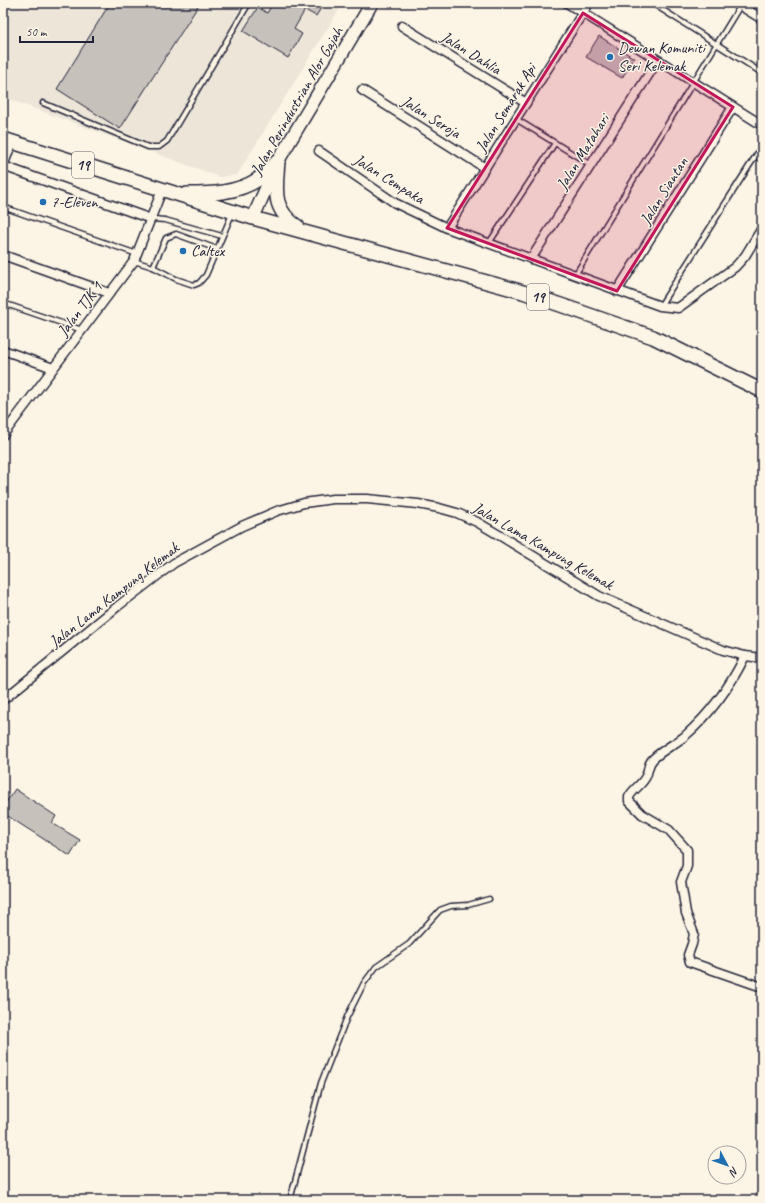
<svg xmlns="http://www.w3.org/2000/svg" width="765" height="1203" viewBox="0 0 765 1203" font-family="Caveat,sans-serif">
<rect width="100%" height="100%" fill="#fcf5e5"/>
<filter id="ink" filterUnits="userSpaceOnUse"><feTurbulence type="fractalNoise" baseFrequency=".025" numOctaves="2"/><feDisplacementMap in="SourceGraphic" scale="8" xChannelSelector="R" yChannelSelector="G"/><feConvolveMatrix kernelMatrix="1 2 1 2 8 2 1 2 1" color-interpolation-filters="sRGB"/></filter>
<g filter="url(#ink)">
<path fill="#ece5d8" d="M3,3H343L237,175L220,177L3,97Z"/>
<g fill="#c6c1bb" stroke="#22223b">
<path d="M110,3H200L120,129L57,89Z"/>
<path d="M273,3H324L316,16L305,10L294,29L302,34L288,58L243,31L258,7L267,13Z"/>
<path d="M599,36L634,58L622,78L586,57Z"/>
<path d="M15,789L56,816L52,823L80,840L70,856L3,813V807Z"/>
</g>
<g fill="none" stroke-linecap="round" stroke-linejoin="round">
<defs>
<g id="lane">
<path d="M652,3L762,73"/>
<path d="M43,103L148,147H159L167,141L249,3"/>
<path d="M516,119L591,165"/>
<path d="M3,207L137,254"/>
<path d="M151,219L165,220L222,236"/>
<path d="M489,243L555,143"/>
<path d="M134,261L153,267L176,279L194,285L199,283L206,275L232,214"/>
<path d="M153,267L166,238L176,234L217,249"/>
<path d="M575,275L740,6"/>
<path d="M3,303L82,330"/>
<path d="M660,306L762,146"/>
<path d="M290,1200L321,1083L347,1017L364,983L376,967L409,944L440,910L451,906L468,905L489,899"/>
</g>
<g id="street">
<path d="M567,3L762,125"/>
<path d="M736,3L762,19"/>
<path d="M402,26L526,103"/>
<path d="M362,90L485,168"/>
<path d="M319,151L395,203L447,228L660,306L678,308L735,267L745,256L762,228"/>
<path d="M3,166L151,219"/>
<path d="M3,167L12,142"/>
<path d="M447,228L589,3"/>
<path d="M3,255L109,293"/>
<path d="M531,259L658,60"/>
<path d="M617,291L733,107"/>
<path d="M3,350L53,368"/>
<path d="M3,435L134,261L162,190"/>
<path d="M745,656C730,687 711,713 685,736C675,744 662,750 653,759C647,765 649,770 646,776C643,784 633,789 629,797V801L642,814L669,830L687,850V866L681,882L686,913L694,934L692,944L688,955L690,962L762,987"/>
<path d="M3,700L118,606L174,563L242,526L277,511L304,503L333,499H367L418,504L439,508L457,513L477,522L499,535L599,596L723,650L745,656L762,658"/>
</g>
<path id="secondary" d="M253,218L278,161L372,3"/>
<g id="primary">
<path d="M3,139L253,218L523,292L653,337L762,391"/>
<path d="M278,161C276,190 271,209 298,227"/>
<path d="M187,194C211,194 237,193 257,180C264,174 271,167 278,161"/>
</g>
</defs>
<use href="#lane" stroke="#22223b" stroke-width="7"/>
<use href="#street" stroke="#22223b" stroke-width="11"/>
<use href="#secondary" stroke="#22223b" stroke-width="15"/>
<use href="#primary" stroke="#22223b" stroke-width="16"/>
<use href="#lane" stroke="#fcf5e5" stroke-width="4"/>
<use href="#street" stroke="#fcf5e5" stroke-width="8"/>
<use href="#secondary" stroke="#fcf5e5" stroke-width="12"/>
<use href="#primary" stroke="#fcf5e5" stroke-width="13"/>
</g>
</g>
<path fill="#c2185b" fill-opacity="0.2" stroke="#c2185b" stroke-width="3" stroke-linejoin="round" d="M583,13L733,107L617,291L447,228Z"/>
<g fill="#1f6fb2" stroke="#fcf5e5" stroke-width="1.5">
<circle cx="610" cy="57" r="4"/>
<circle cx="43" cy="202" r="4"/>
<circle cx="183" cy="251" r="4"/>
</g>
<g text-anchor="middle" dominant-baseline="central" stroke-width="3" stroke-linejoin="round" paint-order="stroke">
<g fill="#fcf5e5" stroke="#63616e" stroke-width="1">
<rect x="72" y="152" width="22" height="26" rx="3"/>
<rect x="527" y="284" width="22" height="26" rx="3"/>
</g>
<g font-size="15" font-weight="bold" fill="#22223b">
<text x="83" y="165">19</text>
<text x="538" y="297">19</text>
</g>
<g font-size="16" fill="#22223b" stroke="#fcf5e5" text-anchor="start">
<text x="618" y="48">Dewan Komuniti<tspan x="618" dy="18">Seri Kelemak</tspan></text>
<text x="51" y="202">7-Eleven</text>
<text x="191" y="251">Caltex</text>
</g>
<g font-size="16" fill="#22223b" stroke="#fcf5e5">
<text transform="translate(471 53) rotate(32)">Jalan Dahlia</text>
<text transform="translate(297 101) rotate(-60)">Jalan Perindustrian Alor Gajah</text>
<text transform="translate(506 108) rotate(-58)">Jalan Semarak Api</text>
<text transform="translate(431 117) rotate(32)">Jalan Seroja</text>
<text transform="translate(583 152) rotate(-58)">Jalan Matahari</text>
<text transform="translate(389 179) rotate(32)">Jalan Cempaka</text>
<text transform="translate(664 191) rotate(-58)">Jalan Siantan</text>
<text transform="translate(80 309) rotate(-53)">Jalan TJK 1</text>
<text transform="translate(543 546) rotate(30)">Jalan Lama Kampung Kelemak</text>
<text transform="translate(114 595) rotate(-38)">Jalan Lama Kampung Kelemak</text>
</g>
</g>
<rect width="765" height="1203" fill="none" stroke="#fcf5e5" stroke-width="16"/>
<rect x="8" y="8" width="749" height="1187" fill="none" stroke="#22223b" stroke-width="1.5" filter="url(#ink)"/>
<g transform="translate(727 1165) rotate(131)"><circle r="19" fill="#fcf5e5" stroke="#a5a1a1"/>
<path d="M0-3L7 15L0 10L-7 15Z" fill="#1f6fb2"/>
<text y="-6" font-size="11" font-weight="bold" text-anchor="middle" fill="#22223b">N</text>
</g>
<path d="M20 36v6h73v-6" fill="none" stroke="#22223b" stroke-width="2"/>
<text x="26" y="36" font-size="12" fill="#22223b" stroke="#fcf5e5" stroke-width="3" paint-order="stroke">50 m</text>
</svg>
